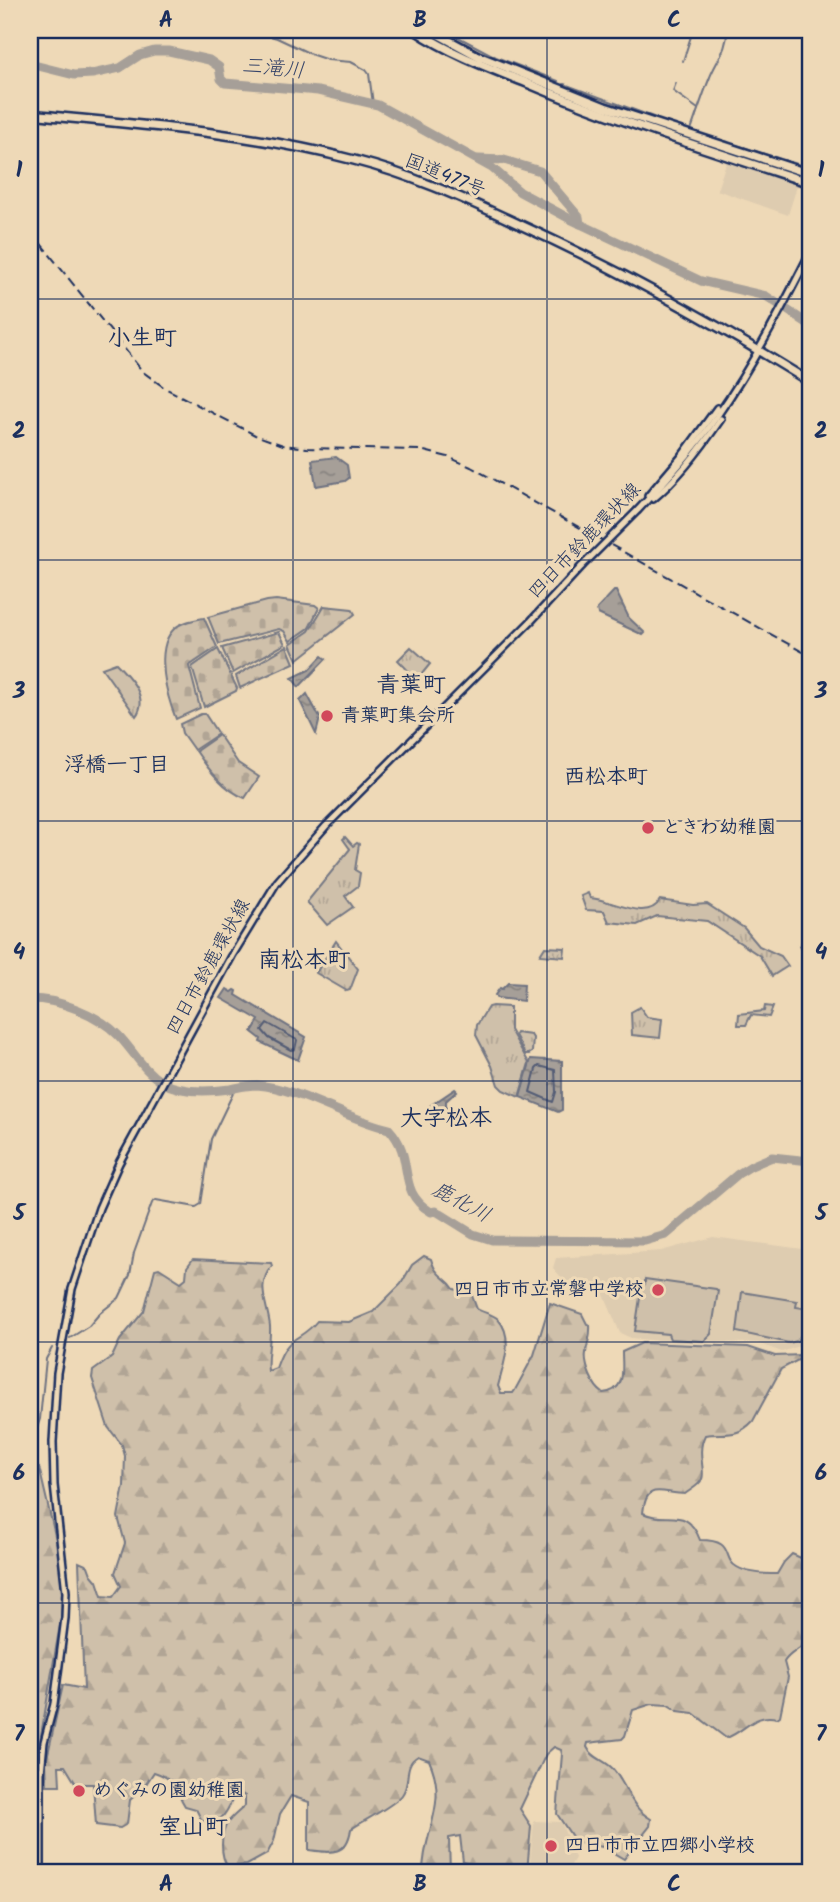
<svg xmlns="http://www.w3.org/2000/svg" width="840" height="1902" viewBox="0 0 840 1902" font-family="Kalam,'Klee One',sans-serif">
<defs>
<pattern id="forest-firs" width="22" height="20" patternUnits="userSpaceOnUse" patternTransform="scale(1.75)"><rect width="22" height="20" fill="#cfc0aa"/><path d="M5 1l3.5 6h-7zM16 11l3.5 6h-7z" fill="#b1a595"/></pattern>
<pattern id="cemetery-stones" width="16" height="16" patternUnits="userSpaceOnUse" patternTransform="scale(1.75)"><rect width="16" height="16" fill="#cfc0aa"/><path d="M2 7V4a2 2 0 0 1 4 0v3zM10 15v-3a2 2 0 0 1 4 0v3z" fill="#b1a595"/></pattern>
<pattern id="park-tufts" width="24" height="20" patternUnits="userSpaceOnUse" patternTransform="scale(1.75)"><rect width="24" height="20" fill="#cfc0aa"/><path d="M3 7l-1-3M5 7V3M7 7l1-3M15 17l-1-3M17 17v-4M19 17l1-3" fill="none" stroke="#b1a595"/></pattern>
<pattern id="water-ripples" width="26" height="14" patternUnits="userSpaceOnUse" patternTransform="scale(1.75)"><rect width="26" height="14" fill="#a69f98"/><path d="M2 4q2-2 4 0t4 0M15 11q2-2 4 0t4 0" fill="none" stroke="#86827f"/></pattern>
</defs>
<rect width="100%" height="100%" fill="#eed9b7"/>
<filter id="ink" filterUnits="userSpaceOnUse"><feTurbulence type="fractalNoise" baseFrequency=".0143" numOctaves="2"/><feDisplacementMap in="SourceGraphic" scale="14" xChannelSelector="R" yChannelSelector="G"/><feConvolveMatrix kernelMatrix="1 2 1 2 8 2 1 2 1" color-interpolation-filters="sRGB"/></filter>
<g filter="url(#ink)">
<g fill="#deccb0">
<path d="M727,160L798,183L788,215L717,190Z"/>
<path d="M713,1237L810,1250V1338L807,1343L782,1352L757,1343L668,1342L631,1338L620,1333L602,1290L570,1287L553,1268L556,1258L661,1251Z"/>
<path d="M534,1821L561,1822L575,1858L567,1872H529Z"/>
</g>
<g fill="url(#forest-firs)" stroke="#757884" stroke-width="2">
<path d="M424,1256L431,1259C437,1279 445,1275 454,1289L471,1293L477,1309C484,1313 493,1314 498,1319C515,1338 503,1366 498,1386L501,1393H513L515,1390L534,1355L550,1303L582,1314L587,1324L590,1325C591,1340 587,1341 586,1353C584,1365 593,1387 603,1393C627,1391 622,1369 622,1352L642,1343L748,1347L775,1356L801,1355L802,1358L781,1369L753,1421C736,1439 726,1432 705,1435C696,1453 706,1470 702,1479C700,1485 690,1490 685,1494C662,1494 646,1480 643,1513C668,1525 686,1504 700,1540C736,1540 721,1558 737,1567C747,1573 765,1574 777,1574L784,1562L792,1554L810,1562C810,1577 814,1629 808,1640C802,1649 790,1652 784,1662L788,1677L780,1716L777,1718C754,1712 745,1732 726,1738L693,1713L678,1711L668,1705L652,1704L633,1710L625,1736L622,1739L588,1743L587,1747C592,1758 605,1760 613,1769C628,1787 629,1806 651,1819L650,1826L624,1859L603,1847L579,1843L573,1838L557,1814L562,1754L561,1750L554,1747L546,1754L520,1809L531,1826L527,1872H511L463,1862L460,1836L449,1838L450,1872H423C423,1831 449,1804 429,1760L418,1756C402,1765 412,1782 402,1795C395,1805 363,1821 351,1829C347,1856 331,1853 309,1850V1802L291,1796L280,1814L274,1841L267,1854L247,1865L228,1867C220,1856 220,1834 228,1822C233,1816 239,1811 245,1806V1796L236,1792C229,1806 225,1822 208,1824L201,1819L196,1809L185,1806C174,1788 178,1780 154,1772L144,1787L130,1800L127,1824L120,1828L96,1825L93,1784H76L65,1766H59L60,1785H47L46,1763L63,1685L84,1689L79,1562L88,1566L91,1574L97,1581L102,1596L113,1597L121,1586L115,1573L125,1543L118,1517L124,1486L125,1456L122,1445L108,1427L92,1378L93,1371L112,1357L120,1340L144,1311L155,1269L159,1268L181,1282L186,1278L187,1267L193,1259L271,1263L272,1266C255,1285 268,1305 270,1326C271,1342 266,1356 268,1371L276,1368C280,1357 284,1346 295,1339C304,1333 310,1330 317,1321L349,1322L373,1312L401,1284L412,1265Z"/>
<path d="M39,1467L57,1544L62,1588L61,1619L34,1776L35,1830H30V1469Z"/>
</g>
<g fill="url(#cemetery-stones)" stroke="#757884" stroke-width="2">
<path d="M276,600L315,605L319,608L309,628L290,641L284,631L279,629L219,644L208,617L267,601Z"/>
<path d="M324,606L352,609L355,614L297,660L290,644L309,631Z"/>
<path d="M204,618L217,647L189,666L200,708L176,719C167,697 154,650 173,630C180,622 194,620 204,618Z"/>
<path d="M279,632L285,644L233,673L222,648Z"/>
<path d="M287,646L294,663L240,688L236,676Z"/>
<path d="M218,649L237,688L236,691L204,707L192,667Z"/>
<path d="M201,714H205L218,734L194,750L182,733L180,724Z"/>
<path d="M219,735L238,763L259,777L245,798C224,790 208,769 196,751Z"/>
</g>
<g fill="url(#park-tufts)" stroke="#757884" stroke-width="2">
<path d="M411,647L430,664L417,680L398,660Z"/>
<path d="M116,663C129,677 150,697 136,716L102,668Z"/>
<path d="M345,837L353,846L357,843L359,844L355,870L360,873L358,886L345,896L353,907L327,925L307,902L350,849L343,839Z"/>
<path d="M588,893L590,898C611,899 648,923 660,900L693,905L707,904L744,928L759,946L781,956L788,966L772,976L760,956L707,921L657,916L637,925L609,922L604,911L586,910L581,896Z"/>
<path d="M807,937L810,938V984L805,986L809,964L799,946Z"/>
<path d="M336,941L358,969L350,990L347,991L316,973Z"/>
<path d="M545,947L565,948L564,957L540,955Z"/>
<path d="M492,1006L510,1007V1030L529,1063L519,1097L503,1090L498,1085L492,1066L476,1035L477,1025L488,1007Z"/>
<path d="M765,1006L773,1007L769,1017L751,1015L746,1025H738L739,1014L764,1011Z"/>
<path d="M640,1007L647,1017L662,1019L660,1038L632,1035L631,1012Z"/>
<path d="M516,1033L531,1035L533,1038L532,1052L529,1054H525L515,1035Z"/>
</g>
<g fill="#cfc0aa" stroke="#757884" stroke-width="2">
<path d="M645,1279L716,1289L718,1291L711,1334L704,1341L670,1339L668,1334L635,1331L642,1284H645Z"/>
<path d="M742,1292L797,1301L796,1307L810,1309V1322L797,1341L789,1343L737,1332Z"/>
</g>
<g fill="url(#water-ripples)" stroke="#6e7281" stroke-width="2">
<path d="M336,457L347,465L349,478L345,481L316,486L312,460Z"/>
<path d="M614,591H616L629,618L645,633L643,635L598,614L597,609Z"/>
<path d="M322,656L326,659L299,687L292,678L309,670Z"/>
<path d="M307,694L320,718L316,734L300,701Z"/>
<path d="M508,983L524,984L523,1001L497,998L495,995L500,988L502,989Z"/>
<path d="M227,989L232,992L235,990L237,991L236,995L306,1037L298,1060L260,1042L261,1039L252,1032L259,1020L221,998Z"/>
<path d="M531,1059L562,1061V1110L558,1112L520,1097Z"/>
<path d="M455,1089L457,1091L446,1101V1108L438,1114L437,1109H431L430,1106Z"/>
</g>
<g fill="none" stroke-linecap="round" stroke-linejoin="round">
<g stroke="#535c75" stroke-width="2">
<path d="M267,1023L297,1040L295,1049L291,1050L269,1038L262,1030Z"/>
<path d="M539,1066L555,1070L556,1092L553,1102L530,1092L536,1069Z"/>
</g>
<g stroke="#6e7281" stroke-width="2">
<path d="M249,30L277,38L313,55L328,60L351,62L366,70L369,74L373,104"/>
<path d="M445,30L496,57L558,81"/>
<path d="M683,61L693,30"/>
<path d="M676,83L673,91L698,109"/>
<path d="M564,84L656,118"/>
<path d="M680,128L728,142"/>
<path d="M691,130C697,113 703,94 710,77C716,61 728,49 727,30"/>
<path d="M733,144L810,168"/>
<path d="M70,1338L89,1326L100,1313L119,1298L130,1275L134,1253L152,1203L156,1200L196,1207L201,1204L211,1139L236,1087"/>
<path d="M30,1434L37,1428L40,1419L46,1359L52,1348"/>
</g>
<g stroke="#a69f98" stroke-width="9">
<path d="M30,64L74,75L92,74L120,68L140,55L154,51H169L209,60L219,67L221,79L225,83L318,91L378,105L492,168L520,192L572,220L701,281L766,296L810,325"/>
<path d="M478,159L504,160L540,171L579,217L580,224"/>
<path d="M30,999C59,999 97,1014 118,1035C133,1050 143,1071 162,1082C181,1093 209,1092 230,1089C240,1087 247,1085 257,1085C303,1089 345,1119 389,1129C417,1159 394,1190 431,1212L436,1211L473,1234L492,1240L645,1241L666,1235L738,1174L751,1166L772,1157L810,1161"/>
</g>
<defs>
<g id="major">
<path d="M648,496L682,456L717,408"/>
<path d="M653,499C680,477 702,447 721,419"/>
<path d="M638,510C666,480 694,450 717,416C753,365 782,308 810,253"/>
<path d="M41,1872V1773L44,1742L54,1704L65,1618L66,1592L54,1485L53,1442L57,1373L72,1289L99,1208L119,1163L232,956L277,882L326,826L531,621L582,566"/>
</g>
<g id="highway">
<path d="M415,30C449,53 489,68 527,83C619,122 715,152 810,183"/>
<path d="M430,30L478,56L605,107L810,174"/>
<path d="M30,114C139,125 248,132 354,160C409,174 461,197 512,221C616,268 714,322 810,382"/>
</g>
</defs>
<use href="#major" stroke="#1b2f5e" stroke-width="10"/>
<use href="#highway" stroke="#1b2f5e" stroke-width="12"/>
<use href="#major" stroke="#eed9b7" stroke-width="5"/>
<use href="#highway" stroke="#eed9b7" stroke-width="7"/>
<path stroke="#1b2f5e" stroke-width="2" stroke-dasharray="10 5" stroke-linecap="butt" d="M30,232L42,245L143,372L165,388L255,435L283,445L307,448L420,450L448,457L471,467L810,656"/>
<defs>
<path id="major-bridge" d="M582,566L638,510"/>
</defs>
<use href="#major-bridge" stroke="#1b2f5e" stroke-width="10" stroke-linecap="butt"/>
<use href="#major-bridge" stroke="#eed9b7" stroke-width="5"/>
</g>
</g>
<path fill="none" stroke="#1b2f5e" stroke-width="2" stroke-opacity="0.55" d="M293,30V1872M547,30V1872M30,299H810M30,560H810M30,821H810M30,1081H810M30,1342H810M30,1603H810"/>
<g fill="#d1495b" stroke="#eed9b7" stroke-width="2.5">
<circle cx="327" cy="716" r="7"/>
<circle cx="648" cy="828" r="7"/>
<circle cx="658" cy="1290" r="7"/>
<circle cx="79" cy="1791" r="7"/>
<circle cx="551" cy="1846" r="7"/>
</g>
<g text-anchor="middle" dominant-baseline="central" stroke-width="6" stroke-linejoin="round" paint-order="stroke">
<g font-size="19" fill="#1b2f5e" stroke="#eed9b7">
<text transform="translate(445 176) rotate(22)">国道477号</text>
<text transform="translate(585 541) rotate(-46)">四日市鈴鹿環状線</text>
<text transform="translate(209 967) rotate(-61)">四日市鈴鹿環状線</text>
</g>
<g font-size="19" font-weight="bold" fill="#1b2f5e" stroke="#eed9b7" text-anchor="start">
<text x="341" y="716">青葉町集会所</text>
<text x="662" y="828">ときわ幼稚園</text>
<text x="644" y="1290" text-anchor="end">四日市市立常磐中学校</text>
<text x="93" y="1791">めぐみの園幼稚園</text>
<text x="565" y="1846">四日市市立四郷小学校</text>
</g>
<g font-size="21" font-style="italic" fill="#37456a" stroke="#eed9b7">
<text transform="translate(273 69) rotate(5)">三滝川</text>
<text transform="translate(461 1203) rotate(28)">鹿化川</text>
</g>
<g font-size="21" font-weight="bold" fill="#1b2f5e" stroke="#eed9b7">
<text x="117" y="765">浮橋一丁目</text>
<text x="606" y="777">西松本町</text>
</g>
<g font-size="23" font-weight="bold" fill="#1b2f5e" stroke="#eed9b7">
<text x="142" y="339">小生町</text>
<text x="411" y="686">青葉町</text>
<text x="304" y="961">南松本町</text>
<text x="446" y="1119">大字松本</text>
<text x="193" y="1828">室山町</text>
</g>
</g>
<rect width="840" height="1902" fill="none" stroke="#eed9b7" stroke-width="77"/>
<rect x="38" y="38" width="764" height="1826" fill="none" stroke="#1b2f5e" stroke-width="2.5"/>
<g font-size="23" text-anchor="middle" font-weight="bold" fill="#1b2f5e">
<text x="166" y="27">A</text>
<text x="420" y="27">B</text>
<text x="674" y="27">C</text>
<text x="19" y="177">1</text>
<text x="821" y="177">1</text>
<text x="19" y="438">2</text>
<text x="821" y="438">2</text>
<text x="19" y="698">3</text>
<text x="821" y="698">3</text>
<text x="19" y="959">4</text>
<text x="821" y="959">4</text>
<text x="19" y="1220">5</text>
<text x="821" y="1220">5</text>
<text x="19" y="1480">6</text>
<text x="821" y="1480">6</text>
<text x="19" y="1741">7</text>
<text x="821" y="1741">7</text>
<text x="166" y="1891">A</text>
<text x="420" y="1891">B</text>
<text x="674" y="1891">C</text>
</g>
</svg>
